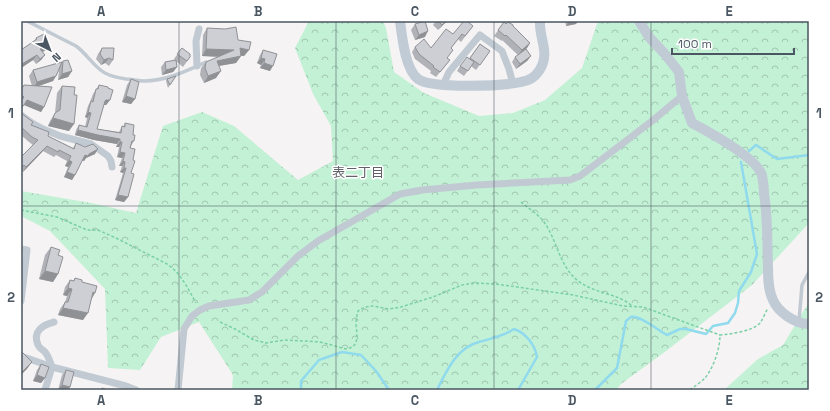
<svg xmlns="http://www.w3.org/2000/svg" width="830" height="411" viewBox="0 0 830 411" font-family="'Space Grotesk','Noto Sans JP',sans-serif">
<defs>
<pattern id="forest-crowns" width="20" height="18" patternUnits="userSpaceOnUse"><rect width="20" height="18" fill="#c3f1d5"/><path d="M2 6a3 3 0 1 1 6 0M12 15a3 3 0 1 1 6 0" fill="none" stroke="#a0c6b0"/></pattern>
</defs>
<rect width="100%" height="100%" fill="#f5f3f3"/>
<g fill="url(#forest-crowns)">
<path d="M309,21H383L386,28L394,72L424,93L479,116L513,113L545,100L582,68L598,21H809V223L752,285L666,351L621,384L616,390H232L233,375L199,322L161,337L140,370L108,368L105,289L50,231L21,216V191L91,203L136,213L163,126L202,112L234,126L298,180L333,161L331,126L313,94L295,48Z"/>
<path d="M809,302V390H724L758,359L783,345Z"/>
</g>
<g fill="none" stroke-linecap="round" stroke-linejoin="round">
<g stroke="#90daee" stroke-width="2.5">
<path d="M749,151L756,145L777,159L809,155"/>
<path d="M301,390V381L319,360L342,352L361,355L376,371L389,390"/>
<path d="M437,390C446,372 457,347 479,342C492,338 502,337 514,329C526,333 535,345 537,357L518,390"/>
<path d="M595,390L617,368L626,321C626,321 631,317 631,317C640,315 659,331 667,335L680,329H686L706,334L713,326L728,323L735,313L738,303L739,291L751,272L757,254L741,162"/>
</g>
<g stroke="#7ad0a6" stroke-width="1.5" stroke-dasharray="3 2" stroke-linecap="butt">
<path d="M521,202C528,208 538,214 544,222C557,240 559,265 577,280C594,294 618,293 632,306"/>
<path d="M21,210L57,217L87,230H98L118,239L167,264C181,273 188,289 196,303"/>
<path d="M220,322L235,329L254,340L266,343L284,340L305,341L320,342L346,349C360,347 357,335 356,324C356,319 357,315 358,311L365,307L373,306L389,309L401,307L433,297L462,285L474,283L496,284L573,295L623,306L643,307L720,335"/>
<path d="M690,390C695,386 701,382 705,378C714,367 720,348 720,335C731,334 753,331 760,323C763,319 765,313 768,308"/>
</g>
<g stroke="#c1cad2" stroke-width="3.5">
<path d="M27,21L76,46C87,54 94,67 105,73C111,76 119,78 126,79C132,79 138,81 144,81C166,81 186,71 206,62"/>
<path d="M799,321L802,285L809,272"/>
</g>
<g stroke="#c1cad2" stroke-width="7">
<path d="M197,66L196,41L199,29"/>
<path d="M443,85L449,72L480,35L502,51L509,69L513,84"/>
<path d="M21,115L32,123L43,129L60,136L91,144L108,156L111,161L112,167"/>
<path d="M21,249L27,250L21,301"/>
<path d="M54,322C43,325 32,331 38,345C39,348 43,350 45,352C49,357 50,362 52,367L126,386L136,390"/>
<path d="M21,356L52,367L45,390"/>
<path d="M178,390L184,329L192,316L200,310L209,306L249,300L262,292L298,256L318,241L400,194L422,190L477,185L570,180L580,176L652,121L682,96"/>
</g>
<g stroke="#c1cbd6" stroke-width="10">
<path d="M400,21C402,36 405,69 418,79C431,89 504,86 521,82C528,81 535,77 539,71C551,53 539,40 540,21"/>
<path d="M639,21L649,37L664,53L679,72L682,96L692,123C709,132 756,157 762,175C763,181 764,188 764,194C768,218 767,242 768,267C768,277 768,290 773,300C778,312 795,324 809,324"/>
</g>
</g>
<g fill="#b0b2b7">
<path d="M436,21H447L438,30L433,25Z"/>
<path d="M565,21H578L576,24L566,26Z"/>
<path d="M504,22L506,24L513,26L530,43L527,48L524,51L531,56L527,61L516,69L512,62L515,57L518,55L502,40V41L494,36Z"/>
<path d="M415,24L425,37L415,40L411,30Z"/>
<path d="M473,26L461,42L458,39L451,48L447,58L450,60L436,77L430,73L431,71L415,59L412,52L415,47L431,48L453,34Z"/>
<path d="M207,28L238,40L249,50L244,56H241L236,63L219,66L216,78L204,83L200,75L201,68L206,62L219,57L202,56L203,35Z"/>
<path d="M36,38L49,45L46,50L42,52L45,55L41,60L36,64L33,60L21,68V50L34,41Z"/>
<path d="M480,44L490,51L476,70L471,66L464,76L457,71L460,66L469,59Z"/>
<path d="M102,48L113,60L109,66L105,63L101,65L96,59L98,54Z"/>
<path d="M182,48L190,57L183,67L176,61L177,67L173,72L162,75L161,67L165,62L175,60L174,59Z"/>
<path d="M263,50L270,71L260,68L261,65L257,63L260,55Z"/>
<path d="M63,61L72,71L68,77L58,80L59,70L56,76L53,81L38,86L44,107L41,112L24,105L21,109V89L24,85L32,86L29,76L33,70L61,64Z"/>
<path d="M131,79L135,99L131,104L122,102L127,85Z"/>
<path d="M167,79H174L168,88L166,81Z"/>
<path d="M99,85L108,88L110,100L106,105H104L97,129L119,132L122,126L123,127L125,123L133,135L134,141L131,146L130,148L131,173L128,197L124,202L115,200L123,173L120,172L122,166H119L122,158L117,157L119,147H116L117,144L94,140L75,135L76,130L79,125L85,127L87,118L85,117L88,106L90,102L93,94Z"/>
<path d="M62,86L69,131L48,126L50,121L55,113L57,93Z"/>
<path d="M21,113L31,125L48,136L73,148L76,143L95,154L86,158L84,161H82L75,175L72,180L64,177L68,167L65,166L67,161L56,155L54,157L43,151L23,172L21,170V157L33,145L29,142L21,135Z"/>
<path d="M51,247L58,255V274L53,282L39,279L45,255Z"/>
<path d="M75,278L82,282L91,299L83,320L58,315L60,309L65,302L67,296L63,295L65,287L70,280L73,281Z"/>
<path d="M41,364L45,378L41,383L33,381L37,370Z"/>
<path d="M66,370L70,387L68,390H58L62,375Z"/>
</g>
<g fill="#909195">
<path d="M446,21H447L438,30L442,25Z"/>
<path d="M569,21H578L576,24L566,26Z"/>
<path d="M428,31L425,37L415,40L419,35Z"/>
<path d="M530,43L527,48L518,55L522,50Z"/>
<path d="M49,45L46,50L37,55L40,49Z"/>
<path d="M240,48L249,50L244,56L235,55Z"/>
<path d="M206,49L234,50L229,57L202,56Z"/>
<path d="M37,55L33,60L21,68V66L22,64Z"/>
<path d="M45,55L41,60L36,64L40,59Z"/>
<path d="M241,56L236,63L212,67L217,61Z"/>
<path d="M531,56L527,61L516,69L520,64Z"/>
<path d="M109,58L105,63L101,65L104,60Z"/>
<path d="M261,58L265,59L261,65L257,63Z"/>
<path d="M264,63L273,66L270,71L260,68Z"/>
<path d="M177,67L173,72L162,75L166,70Z"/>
<path d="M72,71L68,77L58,80L62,74Z"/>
<path d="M221,71L216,78L204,83L208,76Z"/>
<path d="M56,76L53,81L33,88L37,82Z"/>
<path d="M126,96L135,99L131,104L122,102Z"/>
<path d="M27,100L44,107L41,112L24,105L21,109V107Z"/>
<path d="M106,100H110L106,105H103Z"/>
<path d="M88,112L91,113L87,118L85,117Z"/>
<path d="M53,118L74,124L69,131L48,126Z"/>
<path d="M78,130L120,139L117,144L94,140L75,135Z"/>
<path d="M120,142H122L119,147H116Z"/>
<path d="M47,146L43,151L23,172L26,167Z"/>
<path d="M98,149L95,154L86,158L84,161L81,160L85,155Z"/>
<path d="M120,152L125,153L122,158L117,157Z"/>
<path d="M69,160L72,162L68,167L65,166Z"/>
<path d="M123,161L125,162L122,166H119Z"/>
<path d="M124,168H126L123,173L120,172Z"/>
<path d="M67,172L75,175L72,180L64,177Z"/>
<path d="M118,195L128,197L124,202L115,200Z"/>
<path d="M45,271L58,274L53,282L39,279Z"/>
<path d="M68,288L72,289L67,296L63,295Z"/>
<path d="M93,292L95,293L91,300Z"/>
<path d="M63,308L88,313L83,320L58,315Z"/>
<path d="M32,362L27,369L21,375V373Z"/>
<path d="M37,375L45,378L41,383L33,381Z"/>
<path d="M62,385L70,387L68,390H58Z"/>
</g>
<g fill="#cdcfd5" stroke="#909195">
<path d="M425,21L428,31L419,35L415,24Z"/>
<path d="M438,21H446L442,25Z"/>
<path d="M464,21H467L473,26L465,36L462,34L451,48L453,50L447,58L450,60L440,72L433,67L434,66L419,54L415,47L424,39L431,48L446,29L453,34Z"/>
<path d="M504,22L506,24L508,22L513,25V26L530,43L522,50L506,35L505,36L498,30Z"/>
<path d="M236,27L238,40L251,42L249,50L240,48L241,56L217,61L221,71L208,76L205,68L206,62L234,50L206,49L207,28L225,29Z"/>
<path d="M44,34L49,45L40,49L45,55L40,59L37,55L22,64L21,63V50L37,39L36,38Z"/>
<path d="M480,44L490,51L480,65L470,58Z"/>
<path d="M102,48H114L113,60L109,58L104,60L100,54Z"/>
<path d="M182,48L190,54V57L187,61L177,54Z"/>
<path d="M526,49L531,56L520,64L515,57Z"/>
<path d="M263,50L277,54L273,66L264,63L265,59L261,58Z"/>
<path d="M467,57L474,62L468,71L460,66Z"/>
<path d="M68,60L72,71L62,74L63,61Z"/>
<path d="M176,60L177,67L166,70L165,62Z"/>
<path d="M62,62L56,76L37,82L33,70Z"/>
<path d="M176,76L170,85L167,79Z"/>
<path d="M131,79L139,82L135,99L126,96Z"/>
<path d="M24,85L52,87L44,107L27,100L24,105L21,107V101L24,97L21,95V90Z"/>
<path d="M99,85L108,87V88L113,90L110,100H106L105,101L97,129L121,133L122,126L125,127V123L134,125L133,135H135L134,141H132L130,148L135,149L133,160L135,161L131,173L134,174L128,197L118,195L126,168H124L125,162L123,161L125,153L120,152L122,142H120V139L98,135L78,130L79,125L87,127L91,113L88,112L91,101L93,102L96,89H98Z"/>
<path d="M62,86L75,87L74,95H77L74,124L53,118L55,113L60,110Z"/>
<path d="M21,113L33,122L31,125L49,132L48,136L74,149L76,143L85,147L93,144L98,149L89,154L88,156L85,155L75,175L67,172L72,162L69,160L71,156L59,150L58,152L47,146L26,167L24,165L21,168V157L38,140L32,137L21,127Z"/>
<path d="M51,247L60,250L58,255L63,257L58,274L45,271Z"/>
<path d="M75,278L82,280V282L97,286L95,293L93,292L88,313L63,308L65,302H68L72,289L68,288L70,280L74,281Z"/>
<path d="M22,352L32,362L21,373V353Z"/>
<path d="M41,364L49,367L45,378L37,375Z"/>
<path d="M66,370L74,372L70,387L62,385Z"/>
<path d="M102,388L108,390H101Z"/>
</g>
<path fill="none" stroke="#4a5661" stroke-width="1" stroke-opacity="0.55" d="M179,21V390M336,21V390M494,21V390M651,21V390M21,206H809"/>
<g text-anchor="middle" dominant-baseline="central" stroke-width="3" stroke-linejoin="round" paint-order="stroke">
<g font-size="13" fill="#5f6368" stroke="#fff">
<text x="358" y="172">表二丁目</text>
</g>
</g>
<rect width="830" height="411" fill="none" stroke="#ffffff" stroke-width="44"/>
<g transform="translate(50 50) rotate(138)" stroke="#ffffff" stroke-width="3" paint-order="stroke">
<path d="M0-3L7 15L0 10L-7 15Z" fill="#4a5661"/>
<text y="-6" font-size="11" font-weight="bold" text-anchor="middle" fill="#4a5661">N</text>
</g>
<path d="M672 48v6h122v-6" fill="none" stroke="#4a5661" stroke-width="2"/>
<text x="678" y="48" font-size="12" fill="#4a5661" stroke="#ffffff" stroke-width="3" paint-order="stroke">100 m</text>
<rect x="22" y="22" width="786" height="367" fill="none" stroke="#4a5661" stroke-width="1.5"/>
<g font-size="13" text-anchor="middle" font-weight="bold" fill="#4a5661">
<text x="101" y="16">A</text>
<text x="258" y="16">B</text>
<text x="415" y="16">C</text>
<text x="572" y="16">D</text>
<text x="729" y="16">E</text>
<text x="11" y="118">1</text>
<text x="819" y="118">1</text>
<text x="11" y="302">2</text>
<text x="819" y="302">2</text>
<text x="101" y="405">A</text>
<text x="258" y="405">B</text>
<text x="415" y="405">C</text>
<text x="572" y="405">D</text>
<text x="729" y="405">E</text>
</g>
</svg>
